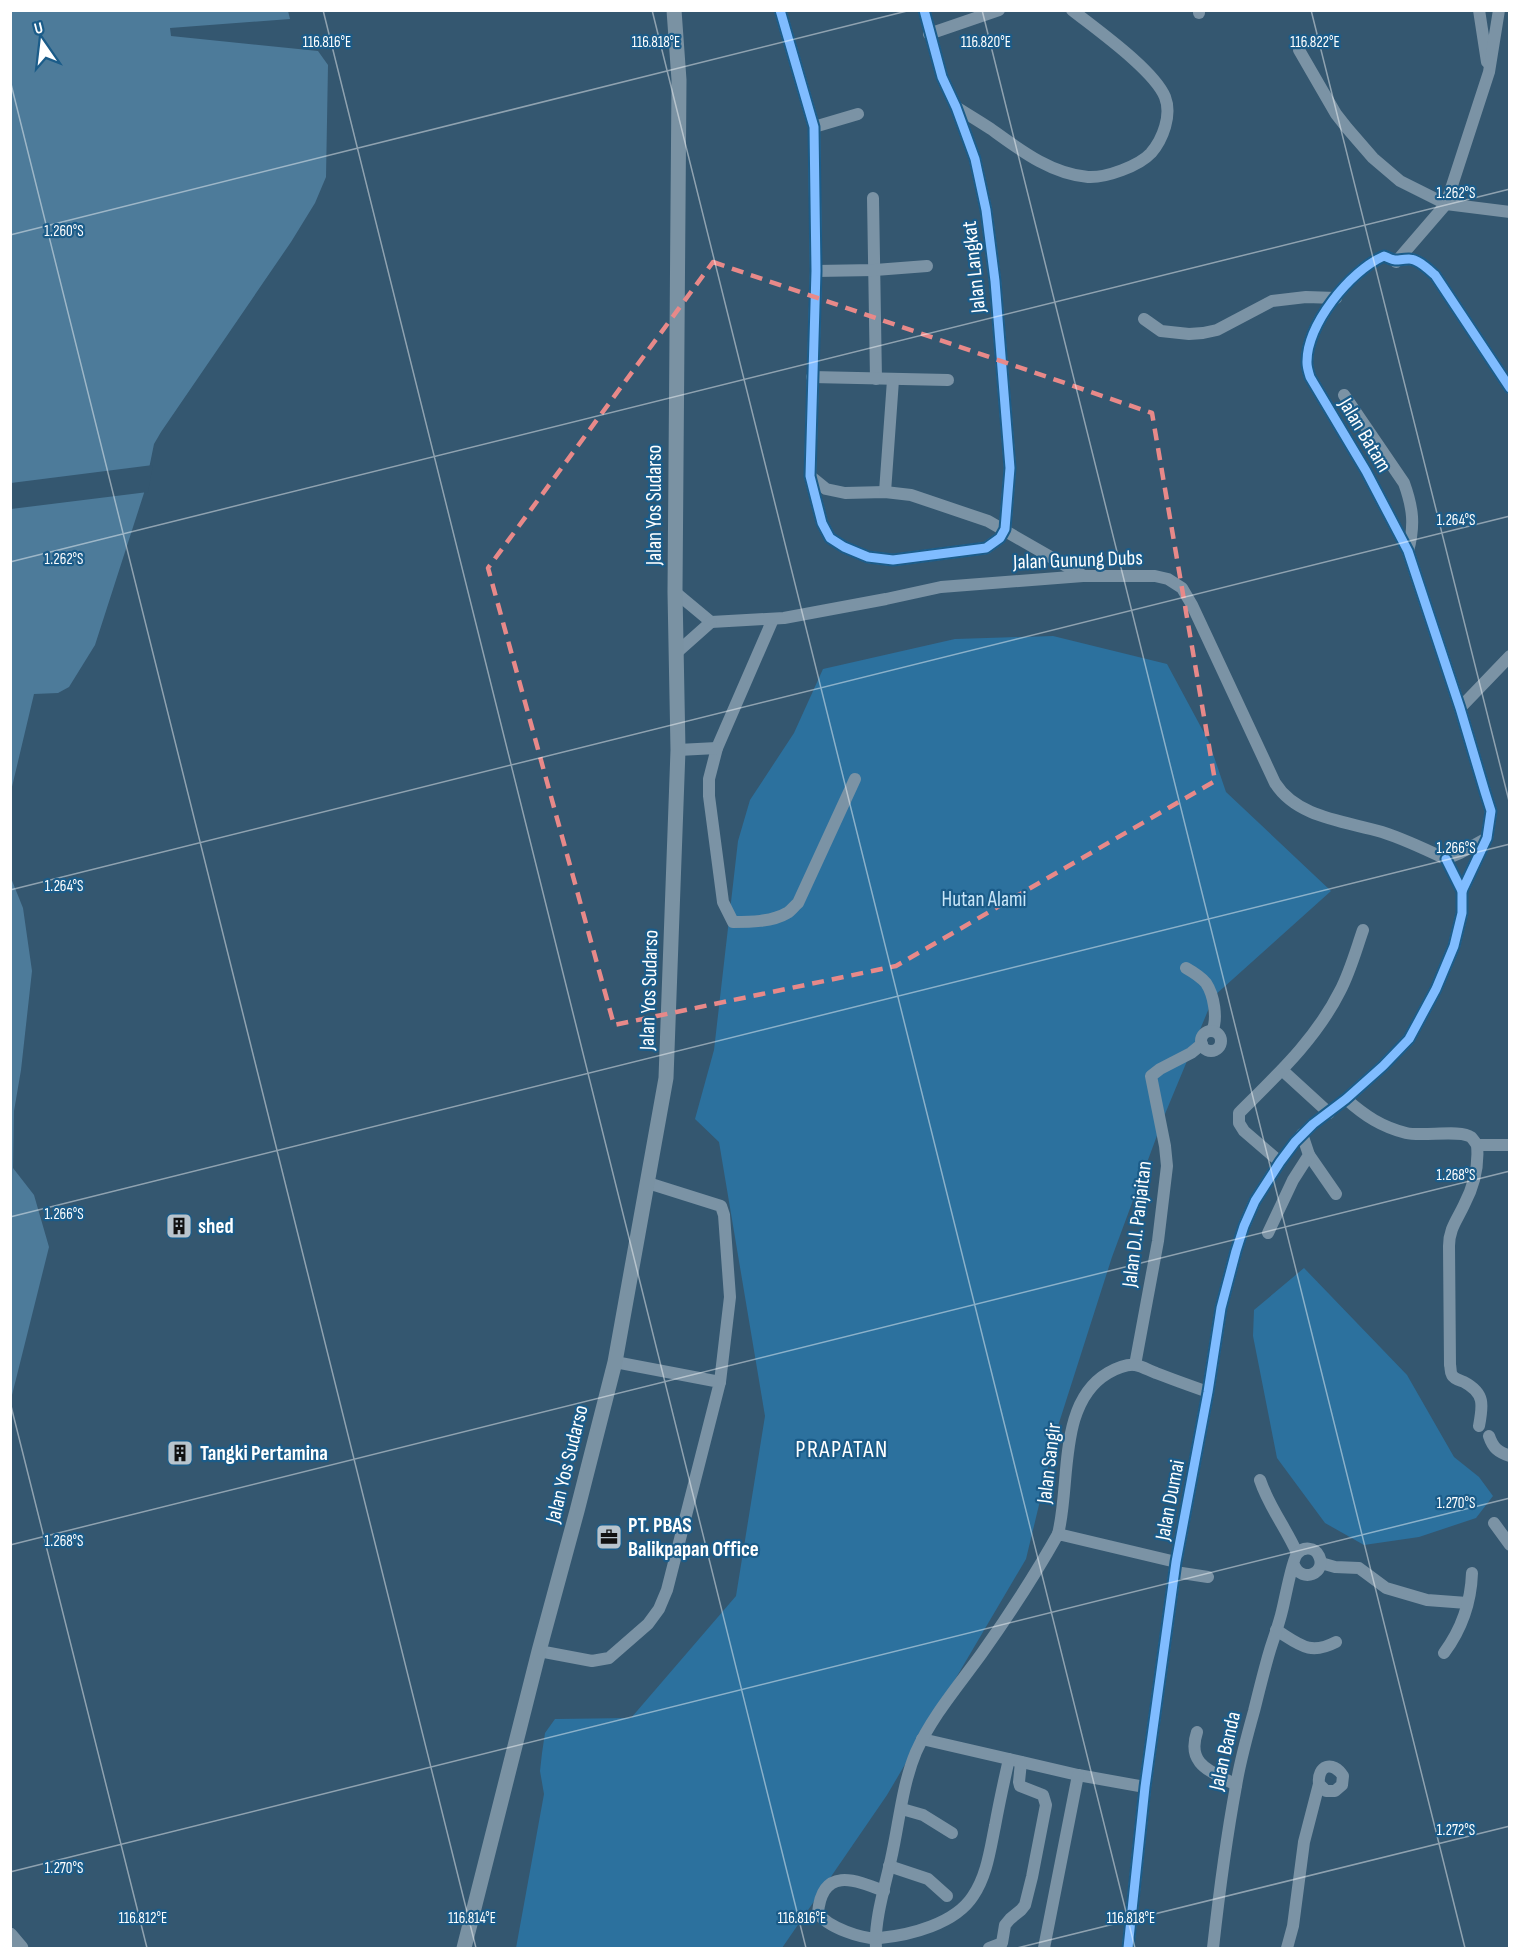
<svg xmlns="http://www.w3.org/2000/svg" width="1520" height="1959" viewBox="0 0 1520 1959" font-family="'Sofia Sans Condensed',sans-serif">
<rect width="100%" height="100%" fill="#345770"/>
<g fill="#2c719e">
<path d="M1053,636L1167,664L1209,742L1226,792L1331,891L1214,996L1165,1114L1112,1257L1058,1426L1026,1559L887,1795L782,1948H516L544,1794L540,1771L542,1753L545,1733L555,1719L631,1718L736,1596L765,1416L719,1142L695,1119L714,1050L738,841L750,800L794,733L823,669L955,639Z"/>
<path d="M1304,1268L1407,1375L1454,1457L1479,1477L1493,1496L1476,1518L1419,1537L1364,1545L1325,1523L1277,1458L1253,1336L1254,1310Z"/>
</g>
<g fill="#4d7b9a">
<path d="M11,11H288L290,19L170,28L171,36L318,51L328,65L326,177L315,203L291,242L161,432L154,444L144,493L95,645L69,687L58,693L34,694L11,791Z"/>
<path d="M11,878L23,908L32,971L21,1070L14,1111L13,1168L34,1195L49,1247L11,1399Z"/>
</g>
<path fill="#345770" d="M153,465L148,492L11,509V483Z"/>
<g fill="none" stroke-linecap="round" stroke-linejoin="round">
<g stroke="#7b93a5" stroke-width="12">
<path d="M780,10L814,127L816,271L810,476L822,523L830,538L844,547L868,557L893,560L986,548L1000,538L1005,529L1010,468L995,281L986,210L975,159L956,107L942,77L924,10"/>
<path d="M1199,10V13"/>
<path d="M1479,10L1487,62"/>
<path d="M929,34L999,10"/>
<path d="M1299,50L1336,114L1347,128L1373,158L1400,181L1446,204L1510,212"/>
<path d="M956,107C967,114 979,121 991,129C1020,150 1051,174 1088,177C1106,178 1139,166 1151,153C1163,139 1172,115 1165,97C1154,70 1096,29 1072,10"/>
<path d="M814,127L858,114"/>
<path d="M873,198L876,379"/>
<path d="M1396,262L1446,204L1489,72L1499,10"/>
<path d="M816,271L875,270L927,266"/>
<path d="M1144,319L1161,331L1189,334L1203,333L1217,330L1272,301L1306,297L1336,298"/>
<path d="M812,377L948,380"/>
<path d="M1344,395L1404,483C1413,508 1415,525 1408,551"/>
<path d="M810,476L826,489L845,493L885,492L911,495L988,521L1082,575"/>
<path d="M885,492L893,380"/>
<path d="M675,592L711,622"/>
<path d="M773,619L717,748L709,779V796L723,902L733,922C749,922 772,922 787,913C791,911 794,906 798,903L855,779"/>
<path d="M711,622L784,618L886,599L941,587L1083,576H1155L1168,579L1182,588L1192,605L1275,783C1297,818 1345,821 1382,832C1404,839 1425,849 1446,859"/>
<path d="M675,654L711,622"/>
<path d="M1460,708L1510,656"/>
<path d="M678,750L717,748"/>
<path d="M1446,859L1460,853L1487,838"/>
<path d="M1462,891L1487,838L1491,811L1485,792L1460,708L1408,551L1366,471L1310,377C1309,373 1307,368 1307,363C1306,325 1350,271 1384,256C1399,263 1396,259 1409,259C1418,259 1428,269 1435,275L1510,388"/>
<path d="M1186,968C1193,972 1201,977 1206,983C1214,995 1218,1019 1212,1031"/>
<circle cx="1211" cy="1041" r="10"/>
<path d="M1282,1070L1329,1113"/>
<path d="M1346,1099C1365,1116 1382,1127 1406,1133C1423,1137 1460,1129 1471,1137C1473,1139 1475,1142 1477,1145C1479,1166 1474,1186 1464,1205C1457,1220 1449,1229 1449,1246L1450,1365C1451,1368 1450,1372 1452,1375C1454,1379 1459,1380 1464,1382C1485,1393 1483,1405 1479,1426"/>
<path d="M1477,1145H1510"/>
<path d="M1309,1155L1336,1194"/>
<path d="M1280,1162L1244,1131L1239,1123V1113C1277,1075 1316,1039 1340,991C1350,972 1356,950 1363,930"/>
<path d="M648,1183L721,1206L724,1215L730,1297L720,1382"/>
<path d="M1268,1233L1293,1180L1309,1155L1302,1134"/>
<path d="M1135,1365L1158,1241L1167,1166L1165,1146L1151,1076L1160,1069L1191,1053L1202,1044"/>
<path d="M1489,1436C1493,1448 1498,1452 1510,1456"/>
<path d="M1260,1480C1269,1507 1286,1528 1297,1553"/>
<path d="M1494,1523L1510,1545"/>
<path d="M1058,1534C1071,1483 1057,1403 1108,1373C1115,1369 1127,1364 1135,1365C1142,1366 1150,1371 1156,1373C1174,1380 1191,1386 1208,1392"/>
<path d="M1321,1563L1335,1567L1359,1568L1386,1588L1427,1600L1467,1603"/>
<path d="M1175,1572L1208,1577"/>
<path d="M1276,1630C1299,1644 1309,1656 1336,1642"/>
<path d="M539,1651L592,1661L609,1658L648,1624L659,1609L667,1590L720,1382L615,1362"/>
<path d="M1444,1653C1461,1630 1471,1602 1472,1573"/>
<path d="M1197,1732C1186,1765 1211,1771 1236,1785"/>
<path d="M922,1739L1078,1775L1145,1787"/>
<path d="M902,1809L923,1815L952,1833"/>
<path d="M889,1866L928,1879L947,1896"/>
<path d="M884,1891C854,1879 822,1867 818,1913C827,1927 863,1940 880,1938C910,1935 955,1924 973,1896C987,1875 990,1850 995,1826C999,1804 1004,1781 1009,1759"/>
<path d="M876,1948C874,1921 885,1886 891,1859C899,1824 902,1785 916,1752C932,1716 959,1685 982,1653C1009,1615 1035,1575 1058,1534L1176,1562"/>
<path d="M989,1948L1002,1943L1005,1925L1010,1919L1021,1910L1025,1905L1032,1877L1046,1805L1043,1795L1020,1786L1019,1782L1021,1762"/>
<path d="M1044,1948L1078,1775"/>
<path d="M1128,1948L1145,1787L1176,1562L1208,1392L1221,1308L1236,1251L1244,1226L1255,1201L1280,1162L1295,1142L1313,1124L1346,1099L1383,1066L1409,1039L1436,989L1454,946L1462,913V891L1446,859"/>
<path d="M1213,1948C1219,1894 1226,1840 1236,1786C1240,1761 1247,1736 1254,1711C1259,1691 1264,1670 1270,1650C1274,1637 1279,1624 1282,1611C1285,1600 1292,1560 1297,1554C1303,1546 1315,1547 1319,1556C1327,1573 1302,1584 1294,1565"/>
<path d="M1287,1948L1293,1926L1304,1842L1319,1784C1317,1765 1333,1760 1343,1776L1342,1785L1335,1791H1326L1319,1784"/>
</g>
<g stroke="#7a92a3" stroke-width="15">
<path d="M10,1935L21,1948"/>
<path d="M464,1948L539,1651L577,1511L615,1362L666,1078L678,750L675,592L679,80L674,10"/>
</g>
<defs>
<g id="cycleway">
<path d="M780,10L814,127L816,271L810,476L822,523L830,538L844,547L868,557L893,560L986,548L1000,538L1005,529L1010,468L995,281L986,210L975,159L956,107L942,77L924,10"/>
<path d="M1462,891L1487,838L1491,811L1485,792L1460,708L1408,551L1366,471L1310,377C1309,373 1307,368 1307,363C1306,325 1350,271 1384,256C1399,263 1396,259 1409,259C1418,259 1428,269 1435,275L1510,388"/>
<path d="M1128,1948L1145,1787L1176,1562L1208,1392L1221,1308L1236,1251L1244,1226L1255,1201L1280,1162L1295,1142L1313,1124L1346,1099L1383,1066L1409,1039L1436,989L1454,946L1462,913V891L1446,859"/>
</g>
</defs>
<use href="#cycleway" stroke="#1b5c89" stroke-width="13"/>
<use href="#cycleway" stroke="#80bcff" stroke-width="9"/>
</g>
<path fill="none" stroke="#e88989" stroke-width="4.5" stroke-dasharray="12 8" stroke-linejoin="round" d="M713,262L1152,413L1215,781L896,966L614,1025L488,568Z"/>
<path fill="none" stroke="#fff" stroke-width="1.5" stroke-opacity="0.45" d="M323,10L806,1948M652,10L1135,1948M982,10L1465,1948M1311,10L1510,805M10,80L476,1948M10,235L911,10M10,562L1510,189M10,890L1510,516M10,1217L1510,844M10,1402L147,1948M10,1545L1510,1171M10,1872L1510,1498M1017,1948L1510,1826"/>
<defs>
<symbol id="building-square" viewBox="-11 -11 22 22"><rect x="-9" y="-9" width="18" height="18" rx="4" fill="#b8c4cd" stroke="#1b5c89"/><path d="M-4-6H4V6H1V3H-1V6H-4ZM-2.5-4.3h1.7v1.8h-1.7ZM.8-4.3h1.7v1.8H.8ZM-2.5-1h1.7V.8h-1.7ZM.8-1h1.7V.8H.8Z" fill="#111"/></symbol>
<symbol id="office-square" viewBox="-11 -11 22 22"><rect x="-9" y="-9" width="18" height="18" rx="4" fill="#b8c4cd" stroke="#1b5c89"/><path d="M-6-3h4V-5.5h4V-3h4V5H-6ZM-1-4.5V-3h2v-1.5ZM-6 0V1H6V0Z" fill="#111"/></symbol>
</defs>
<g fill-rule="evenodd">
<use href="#building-square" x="164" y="1211" width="30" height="30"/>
<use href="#building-square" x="165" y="1438" width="30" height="30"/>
<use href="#office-square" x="594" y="1522" width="30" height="30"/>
</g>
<g text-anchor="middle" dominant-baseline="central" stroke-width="4.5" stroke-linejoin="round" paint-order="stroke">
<g font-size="21" fill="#fff" stroke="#1b5c89">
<text transform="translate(974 267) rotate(-96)">Jalan Langkat</text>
<text transform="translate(1365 435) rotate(59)">Jalan Batam</text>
<text transform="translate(654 505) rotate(-90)">Jalan Yos Sudarso</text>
<text transform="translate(1078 560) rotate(-2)">Jalan Gunung Dubs</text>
<text transform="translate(649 990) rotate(-88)">Jalan Yos Sudarso</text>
<text transform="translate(1137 1224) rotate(-83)">Jalan D.I. Panjaitan</text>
<text transform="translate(1049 1463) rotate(-83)">Jalan Sangir</text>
<text transform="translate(567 1464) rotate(-76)">Jalan Yos Sudarso</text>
<text transform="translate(1170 1500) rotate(-79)">Jalan Dumai</text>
<text transform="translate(1225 1751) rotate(-77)">Jalan Banda</text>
</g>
<g font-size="21" fill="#cae7f9" stroke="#1b5c89">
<text x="984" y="899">Hutan Alami</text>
</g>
<g font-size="21" font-weight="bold" fill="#fff" stroke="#1b5c89" text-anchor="start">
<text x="198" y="1226">shed</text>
<text x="200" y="1453">Tangki Pertamina</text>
<text x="628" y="1525">PT. PBAS<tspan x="628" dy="24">Balikpapan Office</tspan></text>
</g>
<g font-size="24" letter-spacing="1.5" fill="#fff" stroke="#1b5c89">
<text x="842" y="1449">PRAPATAN</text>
</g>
</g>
<g font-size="15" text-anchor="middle" fill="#fff" stroke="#1b5c89" stroke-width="4.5" stroke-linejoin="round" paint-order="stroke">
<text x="1315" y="47">116.822°E</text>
<text x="327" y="47">116.816°E</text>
<text x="656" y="47">116.818°E</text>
<text x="986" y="47">116.820°E</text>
<text x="1456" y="198">1.262°S</text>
<text x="64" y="236">1.260°S</text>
<text x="1456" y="525">1.264°S</text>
<text x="64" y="564">1.262°S</text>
<text x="1456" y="853">1.266°S</text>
<text x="64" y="891">1.264°S</text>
<text x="1456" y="1180">1.268°S</text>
<text x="64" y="1219">1.266°S</text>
<text x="1456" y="1508">1.270°S</text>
<text x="64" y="1546">1.268°S</text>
<text x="1456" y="1835">1.272°S</text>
<text x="64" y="1873">1.270°S</text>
<text x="143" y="1923">116.812°E</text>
<text x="472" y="1923">116.814°E</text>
<text x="802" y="1923">116.816°E</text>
<text x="1131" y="1923">116.818°E</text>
</g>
<rect width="1520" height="1959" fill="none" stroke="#ffffff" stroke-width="24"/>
<g transform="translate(42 42) rotate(346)" stroke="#1b5c89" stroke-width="4.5" paint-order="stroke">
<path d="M0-4.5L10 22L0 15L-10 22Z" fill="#ffffff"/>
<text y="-9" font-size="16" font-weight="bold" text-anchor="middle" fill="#ffffff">U</text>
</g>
</svg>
